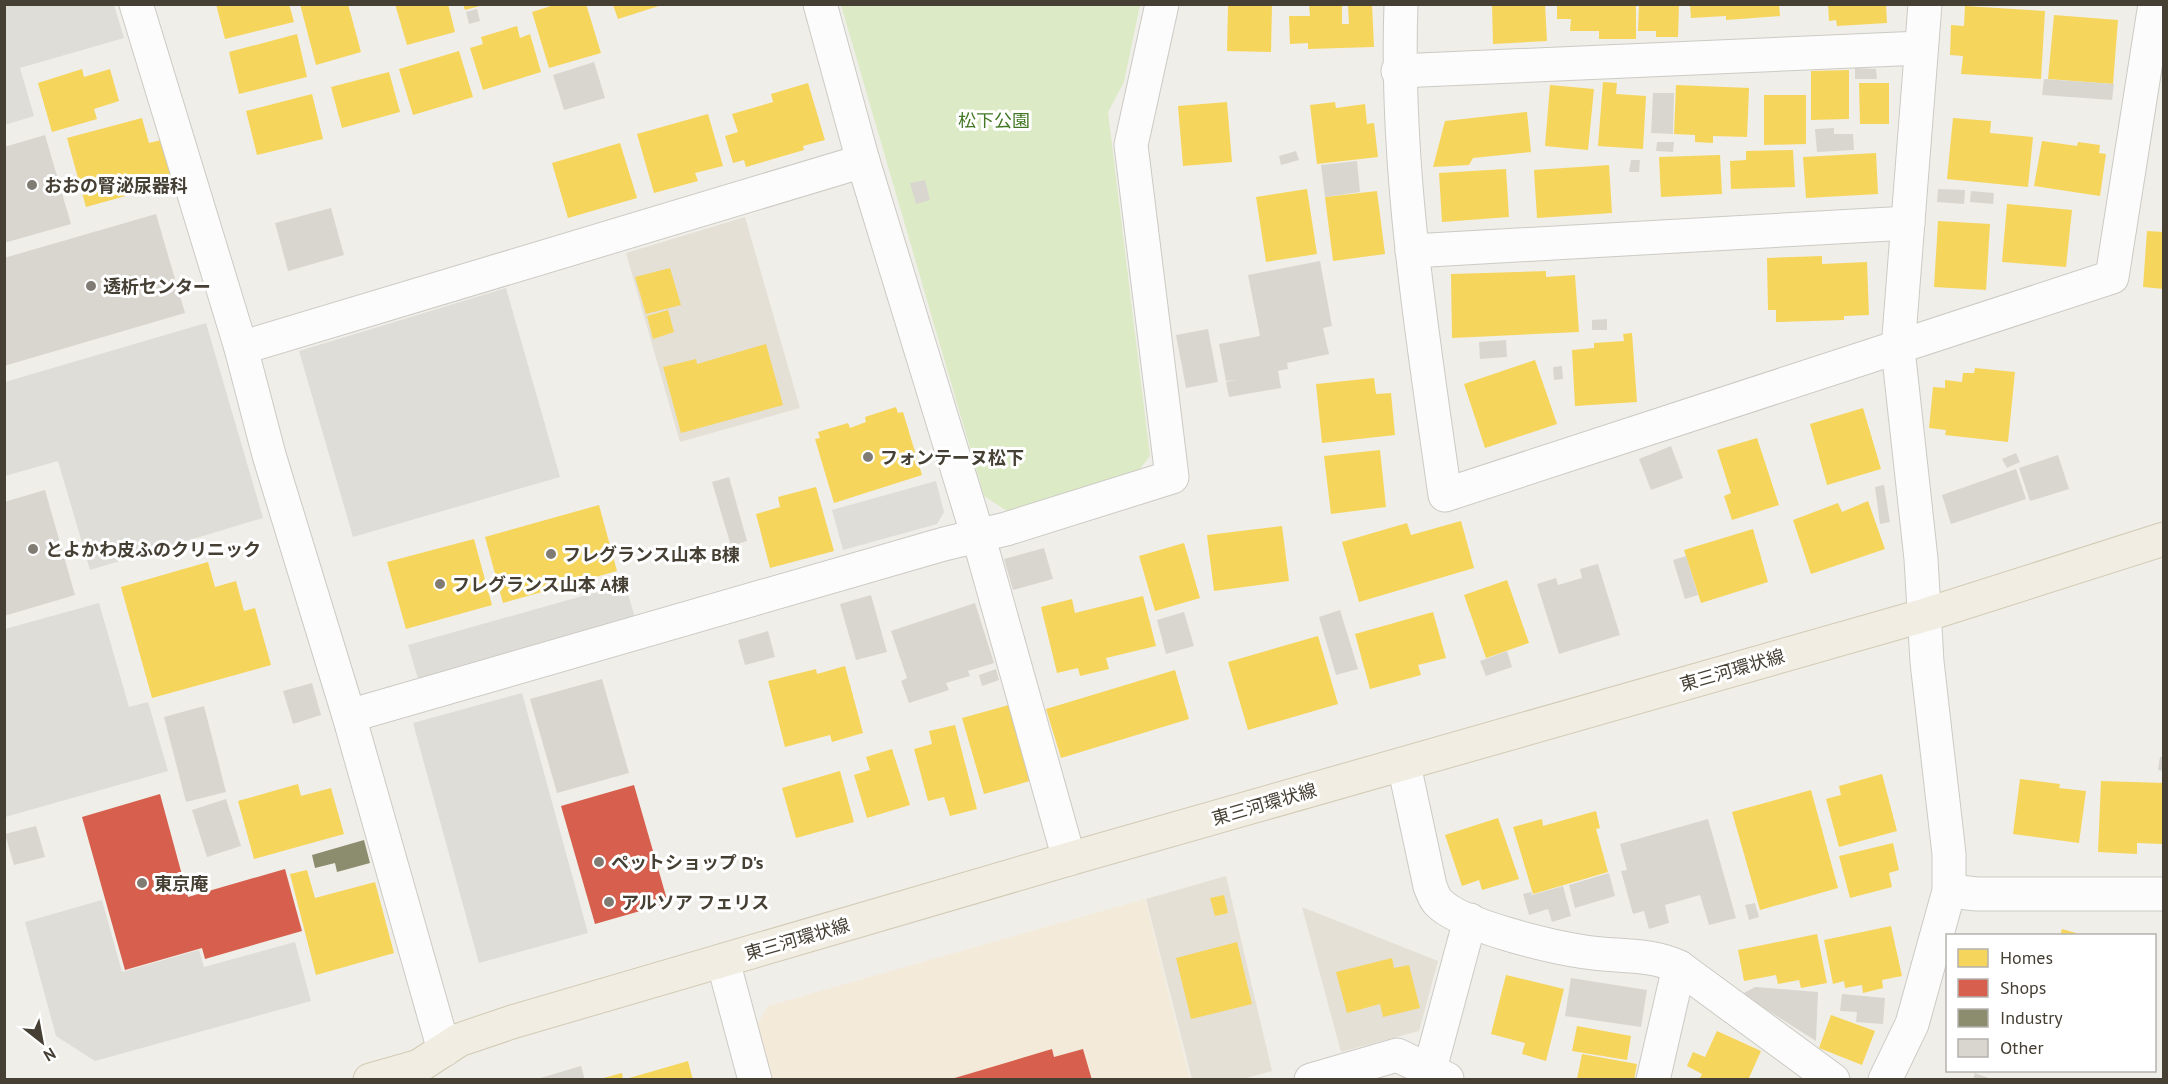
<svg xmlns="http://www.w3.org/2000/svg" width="2168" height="1084" viewBox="0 0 2168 1084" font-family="'PT Sans','Noto Sans JP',sans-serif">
<rect width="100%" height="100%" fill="#f0eee8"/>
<g fill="#e4e0d5">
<path d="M745,217L800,408L680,442L626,253Z"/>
<path d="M1226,876L1272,1071L1243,1079H1192L1146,899Z"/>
<path d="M1302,907L1438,961L1419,1031L1341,1052Z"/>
</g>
<path fill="#f3eada" d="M1145,899L1190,1079H771L756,1027L768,1006Z"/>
<path fill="#dcebc6" d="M841,5H1140L1124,82L1108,112L1150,456L1139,470L1007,511L984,496Z"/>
<g fill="#dfddd7">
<path d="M5,4L114,5L124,38L20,68L34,116L5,125Z"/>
<path d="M506,288L560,477L353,537L299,351Z"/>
<path d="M206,323L263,518L90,570L58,461L5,476V382Z"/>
<path d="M936,481L944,512L937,524L843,550L832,510Z"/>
<path d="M625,584L636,621L419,682L408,645Z"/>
<path d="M99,603L129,707L148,702L168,771L5,817V629Z"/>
<path d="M522,693L588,933L479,963L413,723Z"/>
<path d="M102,900L122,972L199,950L204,967L295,942L311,1001L95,1061L56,1036L25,922Z"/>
</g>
<g fill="#f6d55c">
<path d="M216,4H289L294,22L225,39Z"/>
<path d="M300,4H348L361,52L316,65Z"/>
<path d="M395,4H448L455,32L407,45Z"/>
<path d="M463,4H482L483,5L465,10Z"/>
<path d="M557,4H586L601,53L549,68L532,12Z"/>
<path d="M1309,4H1342V24H1349L1348,5L1372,4L1374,47L1308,49V43L1290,44L1289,16H1310Z"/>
<path d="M1492,4H1545L1547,41L1493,44Z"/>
<path d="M1557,4H1636V39H1599V31H1570L1571,19H1557Z"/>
<path d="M1690,4H1779L1780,16L1726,20V16L1691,18Z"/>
<path d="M1828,4H1886L1887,23L1837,26L1836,20L1829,21Z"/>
<path d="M613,5H662L618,19Z"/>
<path d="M1228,5H1272L1271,52L1227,51Z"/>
<path d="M1639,5H1679L1678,37H1656V31H1638Z"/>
<path d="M1965,6L2045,11L2041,79L1961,74L1963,56L1950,55L1951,25L1964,26Z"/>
<path d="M2054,15L2118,20L2113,84L2048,79Z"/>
<path d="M517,26L520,38L530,34L541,72L483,90L470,48L483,44L481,37Z"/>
<path d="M297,34L307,77L239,94L229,52Z"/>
<path d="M459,51L473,97L413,115L399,69Z"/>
<path d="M82,69L84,77L110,69L119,101L94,109L97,119L52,132L38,83Z"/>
<path d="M1849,70V119L1811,120V71Z"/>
<path d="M389,72L400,112L342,128L331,87Z"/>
<path d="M1603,82L1617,83L1616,94L1646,96L1643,149L1598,146Z"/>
<path d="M808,83L825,140L803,146L804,150L746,167L744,160L733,163L725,136L738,132L732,114L773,102L771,94Z"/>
<path d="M1859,83H1889V124H1860Z"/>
<path d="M1550,85L1594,89L1588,150L1545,146Z"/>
<path d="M1676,85L1749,88L1747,137L1713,136V143L1695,142V135L1674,134Z"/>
<path d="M312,94L323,139L257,155L246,111Z"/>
<path d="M1764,95H1806V144L1764,145Z"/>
<path d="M1227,102L1232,162L1183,166L1178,106Z"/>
<path d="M1335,102L1336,108L1365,104L1367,124L1374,123L1378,157L1317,164L1310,105Z"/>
<path d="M1527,112L1531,152L1473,158L1469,165L1433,167L1445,121Z"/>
<path d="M708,114L723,166L695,173L698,181L654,193L637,134Z"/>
<path d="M142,118L149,143L165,139L176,182L86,207L67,138Z"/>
<path d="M1953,118L1991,121L1990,133L2033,137L2028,187L1947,179Z"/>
<path d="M2042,141L2077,146L2078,142L2100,145L2099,153L2106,154L2100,196L2034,186Z"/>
<path d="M620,143L637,198L568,218L552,163Z"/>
<path d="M1793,150L1795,187L1731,189L1730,161L1746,160V151Z"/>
<path d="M1876,153L1878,194L1806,198L1803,157Z"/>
<path d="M1720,155L1722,194L1661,197L1659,157Z"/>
<path d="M1609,165L1612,213L1537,218L1534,170Z"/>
<path d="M1506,169L1509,217L1442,222L1439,173Z"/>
<path d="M1307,189L1317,254L1266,262L1256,197Z"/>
<path d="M1377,191L1385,254L1333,261L1325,197Z"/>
<path d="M2007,204L2072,210L2066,267L2002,262Z"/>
<path d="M1938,221L1990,224L1986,290L1934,287Z"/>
<path d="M2147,231L2164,232V289L2143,287Z"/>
<path d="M1822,256V264L1867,262L1869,315L1844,316V320L1776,322V310H1768L1767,258Z"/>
<path d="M670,268L681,305L646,314L635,277Z"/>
<path d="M1546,271V277L1575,275L1579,332L1452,338L1451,274Z"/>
<path d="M668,310L674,332L653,339L647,316Z"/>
<path d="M1632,333L1637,402L1575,406L1572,350L1594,348V343L1624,341L1623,334Z"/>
<path d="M766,344L783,405L681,433L663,367L696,359L697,364Z"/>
<path d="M1535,360L1557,424L1485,448L1464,384Z"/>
<path d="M1975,368L2015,372L2008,442L1945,435L1946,430L1929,428L1933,387L1945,388V380L1962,382L1963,373H1974Z"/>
<path d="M1374,378L1376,394L1391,393L1395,435L1322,443L1316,384Z"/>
<path d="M896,407L898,413L903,412L922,475L834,503L815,439L820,438L818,432L848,423L850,428L866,422L865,417Z"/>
<path d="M1863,408L1881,469L1827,485L1810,424Z"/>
<path d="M1757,438L1779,505L1732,520L1724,496L1731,493L1717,450Z"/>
<path d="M1380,450L1386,507L1331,514L1324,456Z"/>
<path d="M816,487L834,551L770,568L756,514L780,507L778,497Z"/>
<path d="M1868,501L1885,549L1811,574L1793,520L1838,503L1842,512Z"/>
<path d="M599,505L617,571L503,603L485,537Z"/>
<path d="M1461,521L1474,568L1359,602L1342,542L1407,523L1411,535Z"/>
<path d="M1282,526L1289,581L1214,591L1207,535Z"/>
<path d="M1753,529L1768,582L1701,603L1684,550Z"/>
<path d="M474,539L492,605L406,629L387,562Z"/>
<path d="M1184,543L1200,598L1155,611L1139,556Z"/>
<path d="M208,562L215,587L236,581L244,611L255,608L271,665L152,698L121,587Z"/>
<path d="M1507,580L1529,643L1486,658L1464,595Z"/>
<path d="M1143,596L1156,646L1106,658L1109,669L1080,676L1078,668L1057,673L1041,607L1072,599L1075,613Z"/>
<path d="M1433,612L1446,658L1418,665L1421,675L1370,689L1355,634Z"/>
<path d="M1318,636L1338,704L1248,730L1228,662Z"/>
<path d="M845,666L863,733L832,742L830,735L785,747L768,681L816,669L817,674Z"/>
<path d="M1175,670L1189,719L1061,758L1046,709Z"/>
<path d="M1009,705L1030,781L984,794L962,718Z"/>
<path d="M955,725L977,809L950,816L944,797L928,801L914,749L932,744L929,731Z"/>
<path d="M892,749L910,805L867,818L854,775L870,770L866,757Z"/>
<path d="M840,771L854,822L796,838L782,788Z"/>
<path d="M1882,774L1897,831L1839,847L1826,799L1841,795L1839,786Z"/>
<path d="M2020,779L2060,784L2059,788L2086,791L2079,843L2013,834Z"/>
<path d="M2101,781L2164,783L2162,844L2137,843V854L2098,852Z"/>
<path d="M298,784L301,796L331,788L344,834L254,859L238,801Z"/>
<path d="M1811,790L1838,888L1760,910L1732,812Z"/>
<path d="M1596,811L1600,828L1596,829L1608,872L1533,894L1513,827L1542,819L1543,826Z"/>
<path d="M1498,818L1519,879L1482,890L1479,880L1462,886L1445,835Z"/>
<path d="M1893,843L1899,870L1889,873L1892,887L1850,898L1839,856Z"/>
<path d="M307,870L315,898L375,882L394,953L316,975L290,874Z"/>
<path d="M1224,895L1228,913L1215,916L1210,898Z"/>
<path d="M1891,926L1902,976L1882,980L1883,988L1863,993L1862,985L1845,988L1844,981L1833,984L1824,940Z"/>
<path d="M2062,929L2083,935V936H2060Z"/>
<path d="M1817,934L1827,983L1801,988L1799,980L1778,984L1776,975L1744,981L1738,950Z"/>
<path d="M1237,942L1252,1004L1191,1019L1176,958Z"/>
<path d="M1392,958L1394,968L1409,965L1420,1008L1383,1017L1380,1004L1347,1013L1336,972Z"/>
<path d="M1506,975L1564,989L1546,1061L1522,1054L1525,1043L1491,1034Z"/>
<path d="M1831,1015L1875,1031L1862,1065L1819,1048Z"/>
<path d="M1577,1026L1631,1036L1627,1060L1572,1051Z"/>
<path d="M1717,1031L1761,1051L1748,1080H1699L1702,1074L1687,1066L1693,1052L1705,1057Z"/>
<path d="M1582,1054L1637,1064L1634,1080L1577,1079Z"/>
<path d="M688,1061L693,1080H626V1079Z"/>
<path d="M622,1073L623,1080H600V1079Z"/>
</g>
<g fill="#d6604d">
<path d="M634,785L668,903L595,924L561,806Z"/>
<path d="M160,794L188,897L285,869L302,931L205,959L202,948L125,970L82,817Z"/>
<path d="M1052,1049L1054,1057L1083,1049L1092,1080H948Z"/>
</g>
<path fill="#8c8c6e" d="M364,840L370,863L337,872L335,863L315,868L312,855Z"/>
<g fill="#d9d6d0">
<path d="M477,9L480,21L469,24L466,12Z"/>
<path d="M594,62L605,98L564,110L553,75Z"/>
<path d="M1855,68L1876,69L1877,79H1855Z"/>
<path d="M2044,79L2114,84L2112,100L2042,95Z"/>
<path d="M1653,93H1674L1673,134L1651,133Z"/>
<path d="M1834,128V134H1853L1854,150L1817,152L1815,129Z"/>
<path d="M45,135L71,224L4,243V147Z"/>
<path d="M1657,142H1674L1673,152L1656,151Z"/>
<path d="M1296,151L1299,160L1281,165L1279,156Z"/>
<path d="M1631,160H1640L1639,172H1629Z"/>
<path d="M1357,161L1360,192L1325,197L1321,165Z"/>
<path d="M925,180L930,200L916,204L910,183Z"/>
<path d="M1938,189L1965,190L1964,204L1937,202Z"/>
<path d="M1971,191L1994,193L1993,204L1970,202Z"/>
<path d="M331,208L344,255L288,271L275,223Z"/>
<path d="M156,214L185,313L4,366V258Z"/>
<path d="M1320,261L1332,326L1323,328L1329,354L1287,363L1288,369L1278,371L1281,388L1229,397L1226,382L1236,380L1226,381L1219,344L1260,336L1248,275Z"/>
<path d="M1607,319V330H1592V320Z"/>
<path d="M1208,329L1218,382L1186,388L1176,335Z"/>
<path d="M1506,340L1507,357L1480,359L1479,342Z"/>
<path d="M1562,366L1563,379L1554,380L1553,367Z"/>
<path d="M1671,446L1683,478L1651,490L1639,459Z"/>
<path d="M2016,453L2020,462L2007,468L2002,459Z"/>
<path d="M2058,455L2069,489L2030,501L2019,468Z"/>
<path d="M2016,469L2026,499L1951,524L1942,495Z"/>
<path d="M729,477L747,541L731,546L712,482Z"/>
<path d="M1884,485L1890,522L1880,524L1875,487Z"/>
<path d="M45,490L75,595L4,616V502Z"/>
<path d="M1044,548L1053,579L1013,590L1004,559Z"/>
<path d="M1686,556L1698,595L1685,599L1673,560Z"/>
<path d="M1598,564L1620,635L1559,654L1537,584L1556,578L1558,585L1582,578L1580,569Z"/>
<path d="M871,595L887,652L856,660L840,604Z"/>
<path d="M975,603L994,663L968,671L970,676L946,683L949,690L909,703L901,681L907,678L891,631Z"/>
<path d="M1340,610L1358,669L1336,675L1319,617Z"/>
<path d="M1184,612L1194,646L1166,654L1157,620Z"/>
<path d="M768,631L775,657L745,665L738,640Z"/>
<path d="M1507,651L1512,667L1486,676L1480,661Z"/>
<path d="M996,669L999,680L982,686L979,675Z"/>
<path d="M602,679L629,773L557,793L530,699Z"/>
<path d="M312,683L321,715L293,724L283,691Z"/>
<path d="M204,706L226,792L186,802L164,717Z"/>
<path d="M2160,757H2164V771L2158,770Z"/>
<path d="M226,799L241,846L207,857L192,810Z"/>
<path d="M1708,819L1736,918L1709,925L1700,895L1665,905L1669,923L1649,929L1644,911L1633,914L1621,871L1627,870L1620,844Z"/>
<path d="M36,826L45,857L14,865L5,834Z"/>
<path d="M1609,873L1615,896L1575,908L1569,885Z"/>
<path d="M1563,886L1571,916L1552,922L1548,909L1529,915L1523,894L1531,892L1532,895Z"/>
<path d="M1755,903L1759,917L1749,920L1745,905Z"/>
<path d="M1571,978L1647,990L1641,1027L1565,1016Z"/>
<path d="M1755,987L1818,992L1816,1041L1742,994Z"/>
<path d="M1842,994L1885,998L1883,1024L1856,1022L1857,1012L1840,1011Z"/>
<path d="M581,1066L585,1080H537V1079Z"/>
<path d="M1975,1073L1991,1079V1080H1973Z"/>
</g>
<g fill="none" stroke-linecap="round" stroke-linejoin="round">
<defs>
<g id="minor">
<path d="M136,4L241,348L269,455L349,716L444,1050"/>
<path d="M820,4L863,161L984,556L1069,859"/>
<path d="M1401,4C1395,169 1422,332 1445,495L2112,277L2155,4"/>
<path d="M1398,71L1921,48"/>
<path d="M1412,251L1908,223"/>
<path d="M241,348L863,161"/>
<path d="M349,716L944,544L1006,529L1172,477L1131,145L1162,4"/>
<path d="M1404,765L1430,886C1432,891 1434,898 1438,902C1460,926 1552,947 1585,952C1617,957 1650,953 1679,967L1833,1080"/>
<path d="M1949,891L1977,894H2164"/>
<path d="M723,961L755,1080"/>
<path d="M1311,1080L1397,1055L1447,1079"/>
<path d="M1427,1080L1470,920"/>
<path d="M1653,1080L1679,967"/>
<path d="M1885,1080L1912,1024L1949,891V854L1927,662L1921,559L1898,349L1925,4"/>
</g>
<path id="major" d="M370,1080L419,1066L459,1040L512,1022L1069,859L1925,615L2164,539"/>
</defs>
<use href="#minor" stroke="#cccac4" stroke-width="35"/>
<use href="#major" stroke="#d2cab4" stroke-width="35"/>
<use href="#minor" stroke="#fdfcfc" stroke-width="33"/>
<use href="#major" stroke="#f1ede2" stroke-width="33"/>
</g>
<g fill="#817c73" stroke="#fff" stroke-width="2">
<circle cx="32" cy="185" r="6"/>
<circle cx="91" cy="286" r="6"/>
<circle cx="868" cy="457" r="6"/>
<circle cx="33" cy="549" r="6"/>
<circle cx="551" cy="554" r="6"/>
<circle cx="440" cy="584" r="6"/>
<circle cx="599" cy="862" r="6"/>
<circle cx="142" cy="883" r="6"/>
<circle cx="609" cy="902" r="6"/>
</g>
<g text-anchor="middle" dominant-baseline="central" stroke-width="6" stroke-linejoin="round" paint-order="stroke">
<g font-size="18" fill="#427825" stroke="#fff">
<text x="994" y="120">松下公園</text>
</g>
<g font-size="18" font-weight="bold" fill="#453f34" stroke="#fff" text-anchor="start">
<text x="44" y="185">おおの腎泌尿器科</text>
<text x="103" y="286">透析センター</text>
<text x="880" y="457">フォンテーヌ松下</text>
<text x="45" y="549">とよかわ皮ふのクリニック</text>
<text x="563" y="554">フレグランス山本 B棟</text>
<text x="452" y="584">フレグランス山本 A棟</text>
<text x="611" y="862">ペットショップ D's</text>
<text x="154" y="883">東京庵</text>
<text x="621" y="902">アルソア フェリス</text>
</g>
<g font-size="18" fill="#453f34" stroke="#fff">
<text transform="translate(1732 670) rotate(-16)">東三河環状線</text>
<text transform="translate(1264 804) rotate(-16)">東三河環状線</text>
<text transform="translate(797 939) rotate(-16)">東三河環状線</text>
</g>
</g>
<rect width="2168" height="1084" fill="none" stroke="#453f34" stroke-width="12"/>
<rect x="1946" y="934" width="210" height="138" fill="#ffffff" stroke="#b5b2ae" stroke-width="1.5"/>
<rect x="1958" y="949" width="30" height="18" fill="#f6d55c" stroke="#b5b2ae" stroke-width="1.5"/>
<text x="2000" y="964" font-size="18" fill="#453f34">Homes</text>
<rect x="1958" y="979" width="30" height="18" fill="#d6604d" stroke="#b5b2ae" stroke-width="1.5"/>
<text x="2000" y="994" font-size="18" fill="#453f34">Shops</text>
<rect x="1958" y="1009" width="30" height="18" fill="#8c8c6e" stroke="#b5b2ae" stroke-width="1.5"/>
<text x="2000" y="1024" font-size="18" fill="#453f34">Industry</text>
<rect x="1958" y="1039" width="30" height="18" fill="#d9d6d0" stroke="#b5b2ae" stroke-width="1.5"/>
<text x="2000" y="1054" font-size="18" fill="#453f34">Other</text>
<g transform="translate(42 1042) rotate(149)" stroke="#ffffff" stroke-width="4.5" paint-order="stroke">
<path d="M0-4.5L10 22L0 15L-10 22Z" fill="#453f34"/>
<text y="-9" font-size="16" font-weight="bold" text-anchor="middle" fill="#453f34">N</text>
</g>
</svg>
